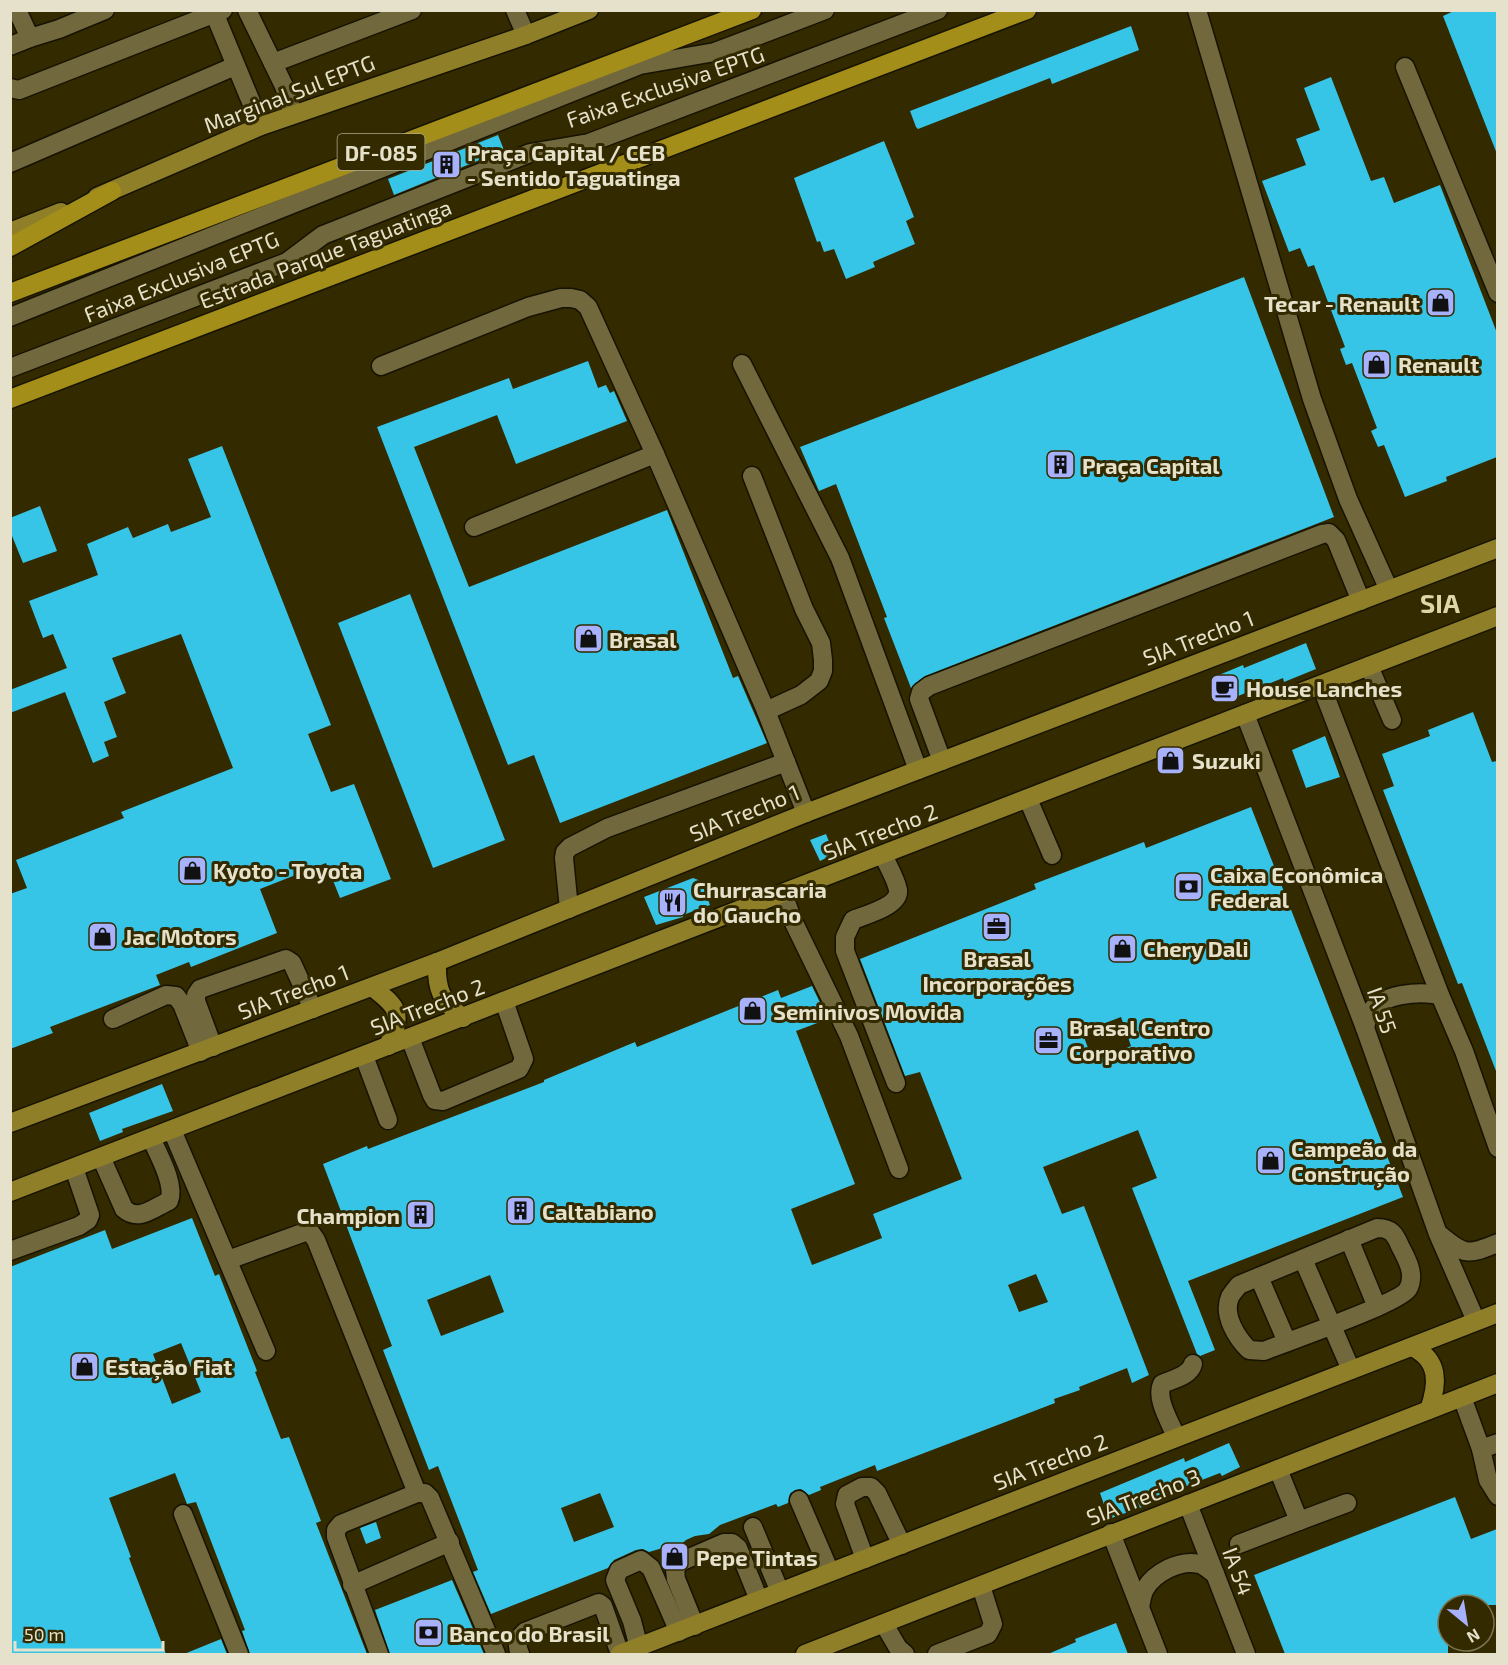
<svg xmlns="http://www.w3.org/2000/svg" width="1508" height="1665" viewBox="0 0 1508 1665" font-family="'Exo 2',sans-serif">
<rect width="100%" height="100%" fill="#332a00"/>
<g fill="#37c5e7" fill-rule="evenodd">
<path d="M1456,10H1497V154L1443,16Z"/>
<path d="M1131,26L1139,50L1052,84L1050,78L918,129L916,127L910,111Z"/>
<path d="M1331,77L1371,181L1384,177L1394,203L1440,185L1497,333V457L1446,477L1447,481L1405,497L1384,445L1378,447L1371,431L1377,428L1352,363L1346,365L1340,349L1345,347L1314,265L1308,267L1300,248L1289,252L1262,181L1306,165L1296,139L1320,130L1304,88Z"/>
<path d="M498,135L504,150L394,195L388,179Z"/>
<path d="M884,141L914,217L906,221L915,244L873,262L875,267L846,279L834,249L824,252L820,241L817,242L794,178Z"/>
<path d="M1244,277L1334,517L925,676L911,688L884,618L887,617L836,484L819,491L800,447Z"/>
<path d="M588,361L598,388L606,385L610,393L614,391L627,421L516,464L497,415L414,447L469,587L667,510L733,678L738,676L767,743L560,823L534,755L508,765L377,427L509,378L513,389Z"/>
<path d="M222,446L331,725L308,734L331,792L354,784L391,879L340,898L326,863L260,889L277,933L191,967L189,962L156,975L160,985L50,1027L53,1033L10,1049V894L27,888L16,860L124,818L121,812L233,768L181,634L112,658L126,693L104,702L117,737L104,742L109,756L93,763L65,692L10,713V690L67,668L53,634L43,638L29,601L98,575L87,544L128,527L133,538L168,524L171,532L211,517L188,459Z"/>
<path d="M40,506L57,551L23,563L10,531V518Z"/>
<path d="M410,594L505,840L433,868L338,623Z"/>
<path d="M1306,643L1316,669L1284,682L1283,678L1223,702L1214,681L1220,678L1219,675L1243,665L1244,668Z"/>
<path d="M1473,712L1492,762L1497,761L1496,1071L1462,983L1458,984L1383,790L1394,786L1382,754L1430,736L1428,730Z"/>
<path d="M1325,736L1340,777L1306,788L1292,750Z"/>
<path d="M1251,807L1403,1197L1188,1281L1215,1350L1200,1356L1197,1354L1132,1188L1157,1178L1138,1130L1043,1167L1062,1214L1084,1206L1149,1375L1132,1383L1127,1368L1079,1387L1080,1390L1054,1399L1055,1403L877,1471L875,1465L820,1487L821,1490L809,1495L801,1489L795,1490L790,1494L788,1503L778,1507L776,1504L720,1525L709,1534L695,1536L686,1540L678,1547H666L649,1552L643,1549L636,1550L614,1560L608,1568L491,1614L473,1572L478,1570L438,1466L429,1470L383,1350L392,1346L323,1164L367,1146L368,1149L544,1082V1080L635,1042L637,1047L778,990L781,998L812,986L828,1019L796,1031L855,1184L791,1209L812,1265L882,1238L873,1214L962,1179L920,1072L905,1076L860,959L1036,889L1034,884L1144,842L1146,848ZM1121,1017L1131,1046L1093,1061L1082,1032ZM1036,1274L1048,1302L1019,1312L1008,1285ZM490,1275L504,1312L441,1336L427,1300ZM600,1493L614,1527L574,1542L561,1508Z"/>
<path d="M826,834L834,854L820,861L810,840Z"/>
<path d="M693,878L701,881L710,905L683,915V917L656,925L644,897Z"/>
<path d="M162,1084L173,1111L122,1129L123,1132L100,1141L89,1113Z"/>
<path d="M192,1218L215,1276L219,1274L257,1371L255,1372L281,1439L289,1437L321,1521L316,1523L367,1654H250L242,1631L245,1630L196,1502L187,1504L175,1473L109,1498L131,1557L129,1558L166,1654H10V1267L105,1230L112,1249ZM181,1343L201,1392L172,1404L153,1354Z"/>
<path d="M1229,1443L1240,1467L1222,1476L1220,1473L1155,1498L1156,1502L1109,1519L1100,1493L1184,1458L1185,1462Z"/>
<path d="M1455,1497L1471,1539L1497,1529V1605H1448V1654H1285L1254,1575Z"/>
<path d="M376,1522L381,1538L366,1544L360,1528Z"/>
<path d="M452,1580L484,1654H390L375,1610Z"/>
<path d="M1116,1623L1128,1654H1048L1076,1642L1075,1639Z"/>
<path d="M221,1639L227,1654H184Z"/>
</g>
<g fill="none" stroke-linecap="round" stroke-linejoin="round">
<defs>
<g id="minor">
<path d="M17,10L30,38L59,29L105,10"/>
<path d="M213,10L261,126"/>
<path d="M247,10L284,86L293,114"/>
<path d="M515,10L526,35"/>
<path d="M1197,10L1312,399L1348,499L1389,590"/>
<path d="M10,46L30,38"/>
<path d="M273,63L412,10"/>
<path d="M1405,67L1498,293"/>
<path d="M10,88L19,90L223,10"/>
<path d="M10,163L235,66"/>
<path d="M10,317L640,65L715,52L825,10"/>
<path d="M742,364L840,558L918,770"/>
<path d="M381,366L528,307L561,298H571L580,300L588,307L655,454L766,711L806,813"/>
<path d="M10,368L287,262L323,235L530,153L589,143L938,10"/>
<path d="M752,476L804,609L821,643L823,660V671L819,681L801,695L766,711"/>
<path d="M474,527L655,454"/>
<path d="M1369,666L1392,720"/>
<path d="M1321,685L1440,995L1464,1051L1498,1148"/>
<path d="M1245,714L1365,1028L1438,1234L1476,1321"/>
<path d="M942,761L919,699L921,692L929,686L1322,534L1329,533L1336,540L1361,601"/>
<path d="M1028,799L1052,855"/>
<path d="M883,855C888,866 896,879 898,890C900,906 865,915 853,920L845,937V951L896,1083"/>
<path d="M783,894L793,921L849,1036L899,1169"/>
<path d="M569,909L564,858L565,852L570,847L607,828L786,762"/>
<path d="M113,1019L166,995L176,996L182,1004L201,1052"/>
<path d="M1365,1028C1366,1024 1367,1018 1369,1014C1381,993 1419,991 1440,995"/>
<path d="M410,1038L432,1095L435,1100L443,1101L519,1069L524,1059L504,1001"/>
<path d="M213,1047L196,1001V995L200,989L286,959L292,963L313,1009"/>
<path d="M364,1056L388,1120"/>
<path d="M172,1130L266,1351"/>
<path d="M101,1157L124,1209C139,1222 153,1208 169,1201C176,1185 158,1154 151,1138"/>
<path d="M1377,1228C1391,1228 1395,1234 1400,1246C1407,1259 1416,1275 1408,1289C1400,1303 1286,1342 1264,1351L1249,1350C1237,1338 1222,1315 1230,1297C1232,1293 1236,1289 1239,1285Z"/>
<path d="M1440,1235C1465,1256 1468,1255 1498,1243"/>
<path d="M1349,1239L1377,1307"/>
<path d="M10,1251L79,1226L88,1220L90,1215L74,1168"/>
<path d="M1303,1259L1351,1370"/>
<path d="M228,1260L305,1232L311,1233L316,1240L417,1493"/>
<path d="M1259,1277L1287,1342"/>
<path d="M1462,1397L1481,1449L1498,1443"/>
<path d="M1176,1437C1171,1423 1155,1399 1162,1384C1173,1379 1190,1376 1193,1364"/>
<path d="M1481,1449L1488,1480L1498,1496"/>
<path d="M799,1500L830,1572"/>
<path d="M1188,1504L1246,1654"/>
<path d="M183,1514L239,1654"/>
<path d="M1299,1521L1347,1503"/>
<path d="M753,1527L780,1592"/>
<path d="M1111,1533L1158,1654"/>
<path d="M1239,1544L1299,1521L1278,1469"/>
<path d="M865,1559L845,1504L847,1495L862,1487H871L877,1493L902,1545"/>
<path d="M352,1585L450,1542"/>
<path d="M1140,1608C1141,1602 1142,1594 1145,1589C1154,1573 1180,1559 1199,1564C1204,1565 1210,1571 1215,1574"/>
<path d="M884,1624L898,1648L905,1654"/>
<path d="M695,1626L676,1579L675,1569L680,1562L724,1543H732L738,1548L759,1600"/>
<path d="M639,1648L632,1621L615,1580L619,1570L641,1560L651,1568L679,1632"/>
<path d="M379,1654L336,1537V1530L341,1524L417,1493H425L430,1498L496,1654"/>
<path d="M520,1654C516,1645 517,1639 525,1632L599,1603L603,1606L620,1654"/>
<path d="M937,1654L988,1634L993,1624L981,1586"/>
</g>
<g id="major">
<path d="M97,197L261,126L526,35L589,10"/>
<path d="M10,232L61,212"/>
<path d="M437,962C436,990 441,1000 463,1018"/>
<path d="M372,987C399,1008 403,1013 388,1046"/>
<path d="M10,1123L437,962L806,813L1498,548"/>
<path d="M10,1192L1498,616"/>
<path d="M1412,1347C1440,1360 1438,1384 1429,1410"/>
<path d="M620,1654L1498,1313"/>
<path d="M805,1654L1498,1383"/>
</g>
<g id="highway">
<path d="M10,247L112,191"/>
<path d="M10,293L752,10"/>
<path d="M10,399L1027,10"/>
</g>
</defs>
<use href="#minor" stroke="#171301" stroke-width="21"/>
<use href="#major" stroke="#171301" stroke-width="21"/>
<use href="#highway" stroke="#171301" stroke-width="21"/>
<use href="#minor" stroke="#71683e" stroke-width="18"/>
<use href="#major" stroke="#8f7f28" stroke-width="18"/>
<use href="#highway" stroke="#a38e19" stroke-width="18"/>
</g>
<defs>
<symbol id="building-square" viewBox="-11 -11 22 22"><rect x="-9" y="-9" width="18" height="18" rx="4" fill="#a7b1fc" stroke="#332a00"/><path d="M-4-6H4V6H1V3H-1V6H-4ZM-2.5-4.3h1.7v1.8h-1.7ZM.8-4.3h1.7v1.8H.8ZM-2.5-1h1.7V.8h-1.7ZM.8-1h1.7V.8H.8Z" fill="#111"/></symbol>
<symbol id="shop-square" viewBox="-11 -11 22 22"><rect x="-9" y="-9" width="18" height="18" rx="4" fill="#a7b1fc" stroke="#332a00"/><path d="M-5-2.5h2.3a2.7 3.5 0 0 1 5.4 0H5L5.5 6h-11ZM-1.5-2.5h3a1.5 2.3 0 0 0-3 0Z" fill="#111"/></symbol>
<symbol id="cafe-square" viewBox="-11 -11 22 22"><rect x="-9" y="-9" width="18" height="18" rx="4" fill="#a7b1fc" stroke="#332a00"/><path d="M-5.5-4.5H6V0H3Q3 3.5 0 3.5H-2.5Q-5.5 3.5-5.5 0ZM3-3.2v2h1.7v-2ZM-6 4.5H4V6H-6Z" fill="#111"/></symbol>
<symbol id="bank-square" viewBox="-11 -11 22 22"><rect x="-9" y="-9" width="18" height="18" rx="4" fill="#a7b1fc" stroke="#332a00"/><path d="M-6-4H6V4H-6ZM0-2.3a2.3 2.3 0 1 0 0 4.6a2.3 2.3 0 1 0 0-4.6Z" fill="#111"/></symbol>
<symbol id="restaurant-square" viewBox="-11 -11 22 22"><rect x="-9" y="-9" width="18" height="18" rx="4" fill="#a7b1fc" stroke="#332a00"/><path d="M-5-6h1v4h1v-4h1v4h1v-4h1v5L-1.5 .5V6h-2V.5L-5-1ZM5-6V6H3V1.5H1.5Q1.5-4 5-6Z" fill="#111"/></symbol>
<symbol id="office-square" viewBox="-11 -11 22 22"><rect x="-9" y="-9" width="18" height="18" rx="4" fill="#a7b1fc" stroke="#332a00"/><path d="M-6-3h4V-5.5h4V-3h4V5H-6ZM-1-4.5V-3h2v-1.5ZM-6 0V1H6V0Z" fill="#111"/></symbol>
</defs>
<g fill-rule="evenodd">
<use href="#building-square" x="430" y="148" width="33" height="33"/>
<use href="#shop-square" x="1424" y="286" width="33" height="33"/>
<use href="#shop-square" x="1360" y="348" width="33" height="33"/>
<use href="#building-square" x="1044" y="448" width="33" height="33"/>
<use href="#shop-square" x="572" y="622" width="33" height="33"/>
<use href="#cafe-square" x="1208" y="672" width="33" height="33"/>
<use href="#shop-square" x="1154" y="744" width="33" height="33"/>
<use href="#shop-square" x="176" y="854" width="33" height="33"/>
<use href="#bank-square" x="1172" y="870" width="33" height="33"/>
<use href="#restaurant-square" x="656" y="886" width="33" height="33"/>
<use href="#office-square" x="980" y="910" width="33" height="33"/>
<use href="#shop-square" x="86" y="920" width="33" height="33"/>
<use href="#shop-square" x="1106" y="932" width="33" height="33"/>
<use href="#shop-square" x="736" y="994" width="33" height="33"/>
<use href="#office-square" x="1032" y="1024" width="33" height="33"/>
<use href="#shop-square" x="1254" y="1144" width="33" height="33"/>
<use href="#building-square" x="504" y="1194" width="33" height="33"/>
<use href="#building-square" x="404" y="1198" width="33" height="33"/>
<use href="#shop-square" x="68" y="1350" width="33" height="33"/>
<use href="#shop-square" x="658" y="1540" width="33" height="33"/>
<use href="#bank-square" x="412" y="1616" width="33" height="33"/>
</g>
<g text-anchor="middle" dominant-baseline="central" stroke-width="6" stroke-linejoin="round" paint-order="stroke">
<rect fill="#332a00" stroke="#b0aa8d" stroke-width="1.5" x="337.5" y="134" width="87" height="36" rx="4.5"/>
<g font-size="21" font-weight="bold" fill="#e5e1ca">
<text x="381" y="152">DF-085</text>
</g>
<g font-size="22" fill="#e5e1ca" stroke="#332a00">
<text transform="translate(665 86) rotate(-19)">Faixa Exclusiva EPTG</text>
<text transform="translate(289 93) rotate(-21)">Marginal Sul EPTG</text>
<text transform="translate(325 253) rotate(-21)">Estrada Parque Taguatinga</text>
<text transform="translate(181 276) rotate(-22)">Faixa Exclusiva EPTG</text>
<text transform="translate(1198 637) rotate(-21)">SIA Trecho 1</text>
<text transform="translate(744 812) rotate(-22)">SIA Trecho 1</text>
<text transform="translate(880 831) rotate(-21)">SIA Trecho 2</text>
<text transform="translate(293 991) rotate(-21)">SIA Trecho 1</text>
<text transform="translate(427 1006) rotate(-21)">SIA Trecho 2</text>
<text transform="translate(1383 1010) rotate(70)">IA 55</text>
<text transform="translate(1050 1461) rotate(-21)">SIA Trecho 2</text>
<text transform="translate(1143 1496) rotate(-21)">SIA Trecho 3</text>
<text transform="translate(1239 1571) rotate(69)">IA 54</text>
</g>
<g font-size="22" font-weight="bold" fill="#e5e1ca" stroke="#332a00" text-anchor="start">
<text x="467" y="152">Praça Capital / CEB<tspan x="467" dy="25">- Sentido Taguatinga</tspan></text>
<text x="1420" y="303" text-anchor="end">Tecar - Renault</text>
<text x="1398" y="364">Renault</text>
<text x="1082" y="465">Praça Capital</text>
<text x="609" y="639">Brasal</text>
<text x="1246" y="688">House Lanches</text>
<text x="1192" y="760">Suzuki</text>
<text x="213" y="870">Kyoto - Toyota</text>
<text x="1210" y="874">Caixa Econômica<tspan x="1210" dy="25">Federal</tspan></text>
<text x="693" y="889">Churrascaria<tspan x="693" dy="25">do Gaucho</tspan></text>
<text x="124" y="936">Jac Motors</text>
<text x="1143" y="948">Chery Dali</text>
<text x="997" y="958" text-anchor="middle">Brasal<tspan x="997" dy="25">Incorporações</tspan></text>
<text x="773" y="1011">Seminivos Movida</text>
<text x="1069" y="1027">Brasal Centro<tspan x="1069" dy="25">Corporativo</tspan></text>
<text x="1291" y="1148">Campeão da<tspan x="1291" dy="25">Construção</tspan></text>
<text x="542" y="1211">Caltabiano</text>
<text x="400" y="1215" text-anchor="end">Champion</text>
<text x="105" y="1366">Estação Fiat</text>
<text x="696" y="1557">Pepe Tintas</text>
<text x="449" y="1633">Banco do Brasil</text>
</g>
<g font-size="26" font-weight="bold" fill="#dfd6a8" stroke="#332a00">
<text x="1440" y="602">SIA</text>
</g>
</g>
<rect width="1508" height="1665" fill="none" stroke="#e5e1ca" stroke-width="24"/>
<g transform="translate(1466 1623) rotate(150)"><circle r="28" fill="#332a00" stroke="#7a7351" stroke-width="1.5"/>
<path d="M0-4.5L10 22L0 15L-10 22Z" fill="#a7b1fc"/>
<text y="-9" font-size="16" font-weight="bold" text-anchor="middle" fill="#e5e1ca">N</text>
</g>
<path d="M15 1641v9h148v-9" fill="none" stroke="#e5e1ca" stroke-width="3"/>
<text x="24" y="1641" font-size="18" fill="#e5e1ca" stroke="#332a00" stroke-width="4.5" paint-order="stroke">50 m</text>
</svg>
